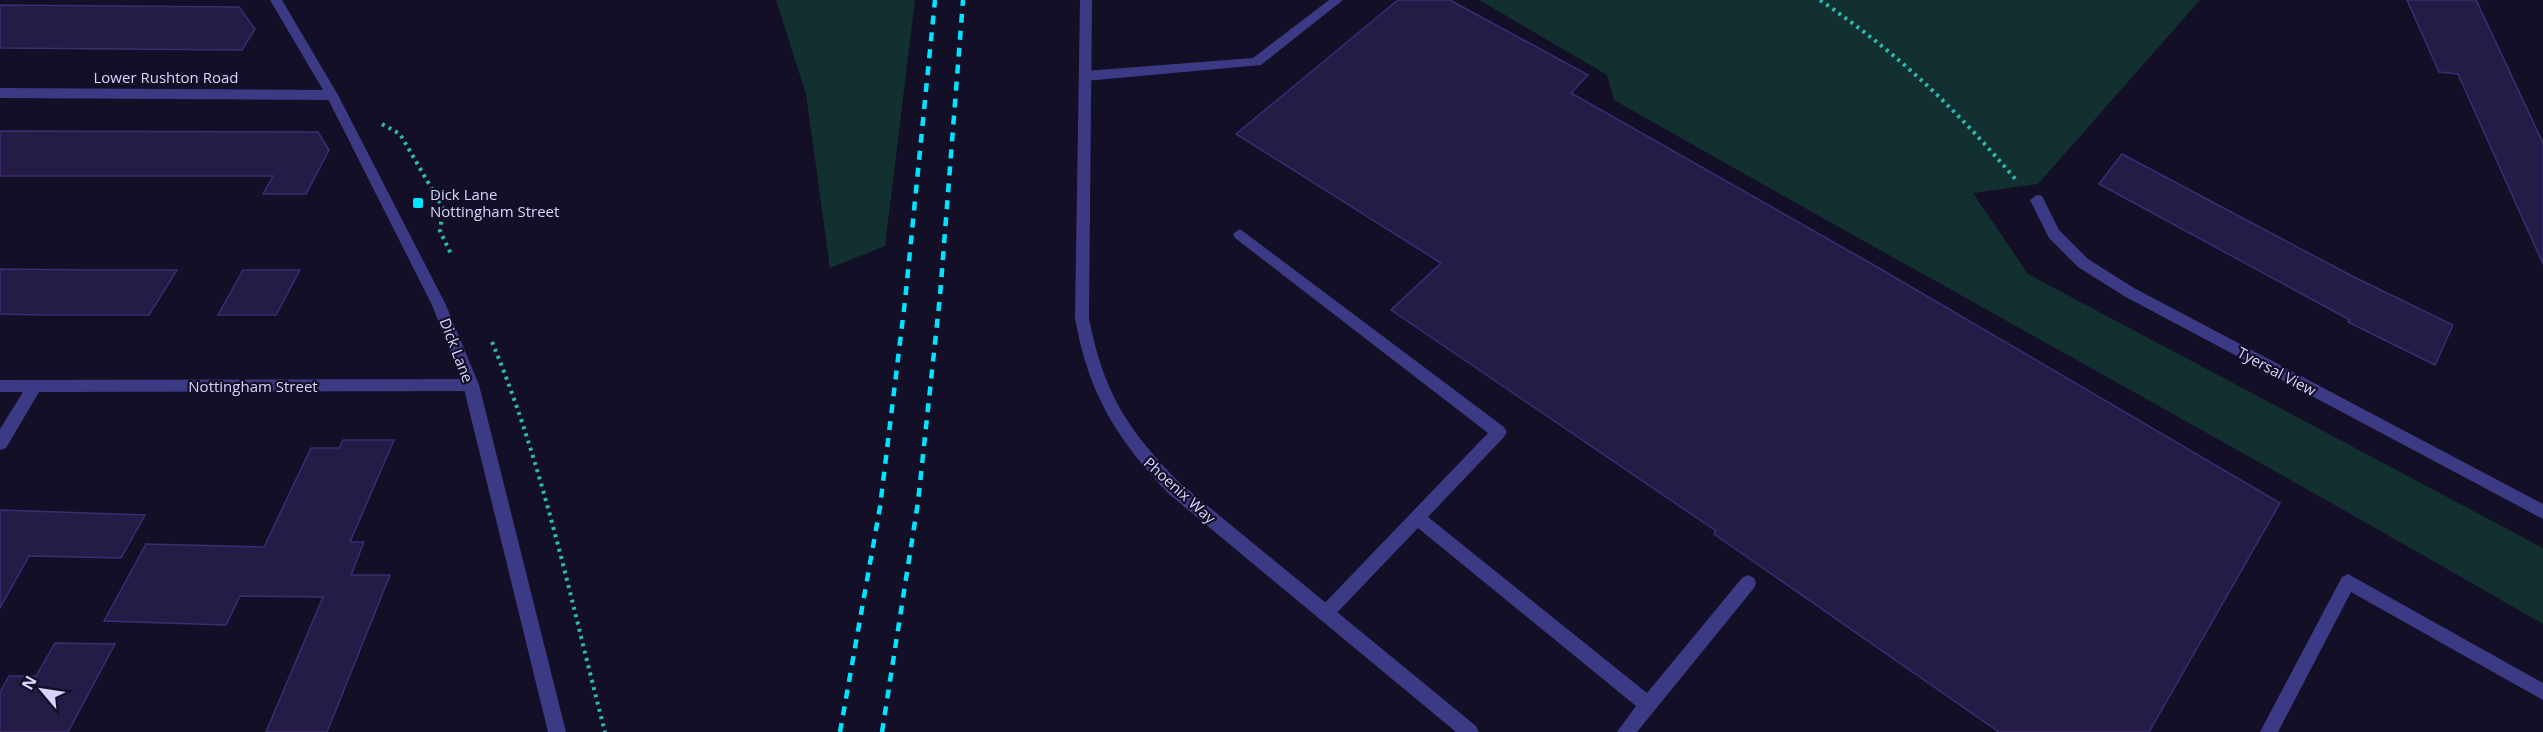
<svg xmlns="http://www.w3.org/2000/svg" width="2543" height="732" viewBox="0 0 2543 732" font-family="'Open Sans',sans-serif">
<rect width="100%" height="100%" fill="#130f26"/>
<g fill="#12302f">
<path d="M776,0H915L885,246L830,268L806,94Z"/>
<path d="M1479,0H2200L2038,184L1973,193L2028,274L2543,548V624C2235,446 1923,276 1614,100L1607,75Z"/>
</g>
<g fill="#241b47" stroke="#3b2d73" stroke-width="1.5">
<path d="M1398,0H1450L1588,75L1571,93L1872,264L2280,503L2149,732H1999L1714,534L1716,531L1391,310L1441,263L1236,134Z"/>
<path d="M2407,0H2476L2543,143V264L2458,74L2439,72Z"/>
<path d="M0,5L239,7L255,29L242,50L0,48Z"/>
<path d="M0,131L318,132L329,150L306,194H263L273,176H0Z"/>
<path d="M2122,154L2352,276L2453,325L2435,365L2348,322L2350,320L2099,184Z"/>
<path d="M0,269L99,270H177L149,315H43L0,314Z"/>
<path d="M243,270H300L276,315H218Z"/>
<path d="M343,440H394L350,542H364L351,575H390L327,732H266L323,597L240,596L226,625L104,621L146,544L264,547L311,448H339Z"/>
<path d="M0,510L145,515L121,558L29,556L0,608Z"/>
<path d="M55,643L115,644L68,732H0V692L9,676H36Z"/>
</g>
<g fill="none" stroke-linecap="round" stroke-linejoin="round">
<g stroke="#2fb8b0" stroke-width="4" stroke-dasharray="3 4.5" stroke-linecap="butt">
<path d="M1820,0C1900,55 1955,108 2017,181"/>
<path d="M382,124L400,134L443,208L440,231L452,256"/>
<path d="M492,342C544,466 571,602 605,732"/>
</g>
<g fill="#3d3a85" fill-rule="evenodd">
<path d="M1329,0H1343L1261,65L1085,81L1079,76L1085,71L1253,58Z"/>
<path d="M1240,229L1504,427L1507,432L1504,437L1428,517L1647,693L1742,578L1748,575L1754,578L1756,583L1754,588L1637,732H1617L1636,706L1418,528L1331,619L1325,622L1319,619L1317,614L1319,609L1488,433L1235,238L1233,234Z"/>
<path d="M2348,574L2543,683V700L2351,592L2278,732H2260L2342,577Z"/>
</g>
<g fill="#3d3a85" fill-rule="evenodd">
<path d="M1080,0H1092L1089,318C1103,392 1128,431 1181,484L1476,726L1479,732H1456L1169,494C1117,440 1088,393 1075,318Z"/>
<path d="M0,88L332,90L338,95L332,100L0,98Z"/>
<path d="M2037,195L2042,196L2059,230L2088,259L2134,288L2543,504V519L2124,296L2078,267L2049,238L2030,200Z"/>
<path d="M471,379L476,381L479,385L476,389L471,391L39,392L6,448L0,450V429L23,392H0V380Z"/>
</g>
<path fill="#3d3a85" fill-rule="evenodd" d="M270,0H282L338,95L446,305L479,385L566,732H548L463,385L432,305L326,95Z"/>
<g stroke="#00e5ff" stroke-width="4.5" stroke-dasharray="9 8" stroke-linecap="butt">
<path d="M840,732L880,507L905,301L935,0"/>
<path d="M882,732L918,502L940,296L963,0"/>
</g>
</g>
<rect fill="#00e5ff" stroke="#130f26" stroke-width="2" x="412" y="197" width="12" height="12" rx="3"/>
<g text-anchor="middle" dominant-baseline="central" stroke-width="4.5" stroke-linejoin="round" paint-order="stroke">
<g font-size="15" fill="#d9d4ff" stroke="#130f26">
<text x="166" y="77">Lower Rushton Road</text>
<text transform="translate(457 350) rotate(69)">Dick Lane</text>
<text transform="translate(2277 371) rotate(28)">Tyersal View</text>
<text x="253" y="386">Nottingham Street</text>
<text transform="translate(1180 490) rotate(42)">Phoenix Way</text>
</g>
<g font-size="15" fill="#d9d4ff" stroke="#130f26" text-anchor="start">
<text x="430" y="194">Dick Lane<tspan x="430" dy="17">Nottingham Street</tspan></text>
</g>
</g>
<g transform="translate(42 690) rotate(299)" stroke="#130f26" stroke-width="4.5" paint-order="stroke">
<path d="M0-4.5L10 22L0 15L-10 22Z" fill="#d9d4ff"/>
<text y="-9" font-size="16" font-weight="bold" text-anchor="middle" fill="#d9d4ff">N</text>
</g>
</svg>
